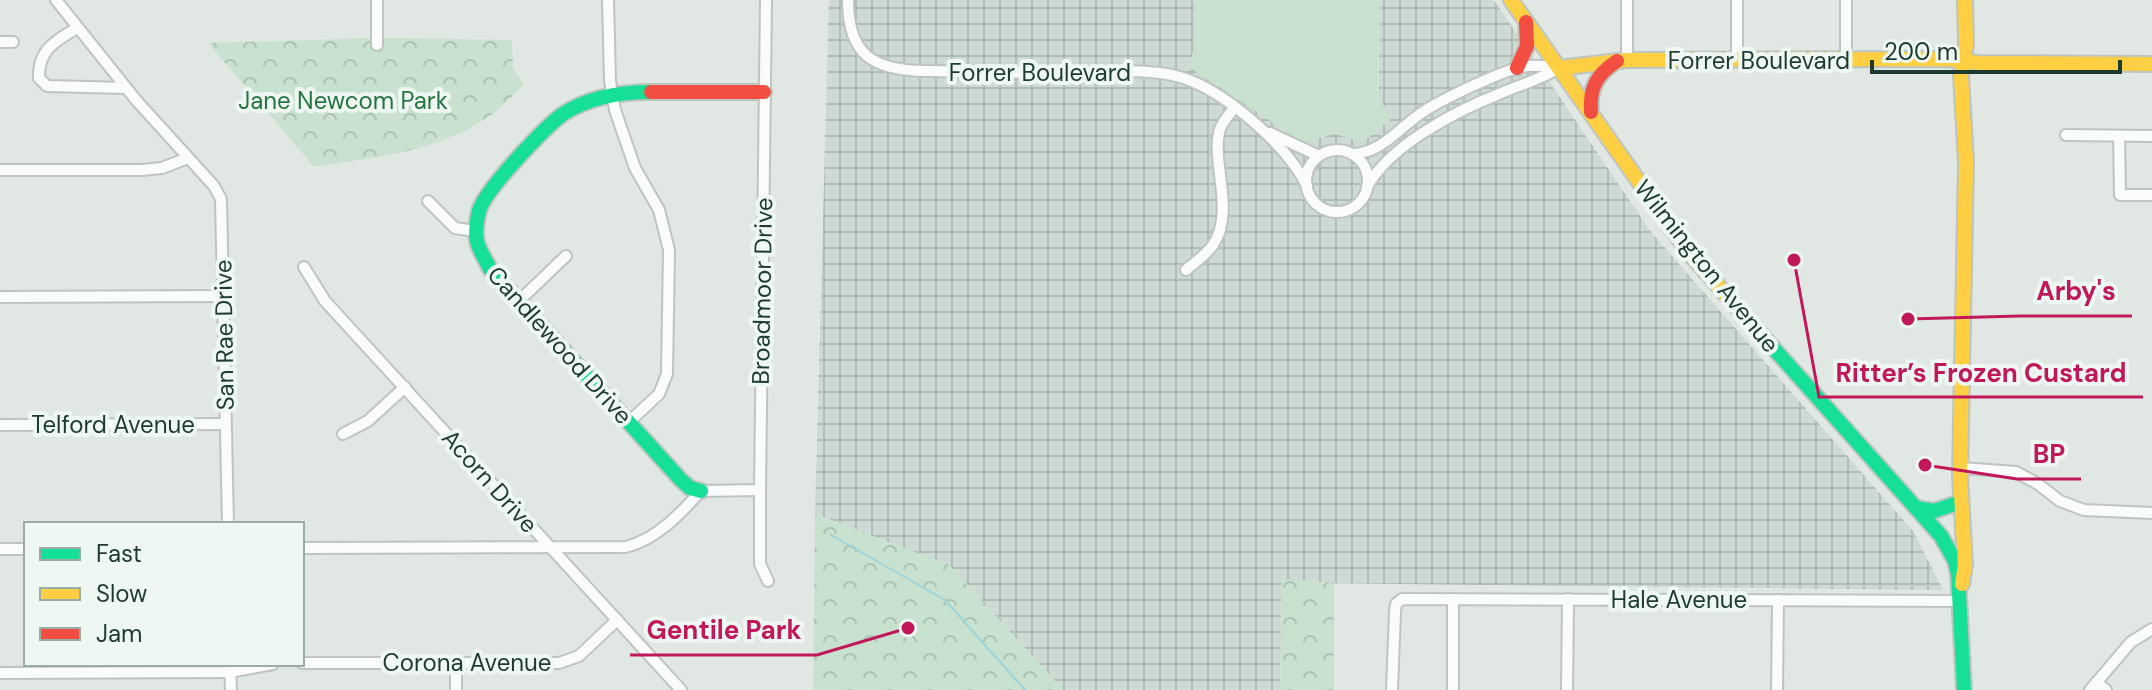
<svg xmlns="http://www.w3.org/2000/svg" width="2152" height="690" viewBox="0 0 2152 690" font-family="'DM Sans',sans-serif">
<defs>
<pattern id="industrial-grid" width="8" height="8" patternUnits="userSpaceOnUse" patternTransform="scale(2)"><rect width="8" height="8" fill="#cedad4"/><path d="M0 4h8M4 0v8" fill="none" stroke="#b0bcb6"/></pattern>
<pattern id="forest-crowns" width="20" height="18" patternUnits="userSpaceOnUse" patternTransform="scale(2)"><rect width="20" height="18" fill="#c8e2cf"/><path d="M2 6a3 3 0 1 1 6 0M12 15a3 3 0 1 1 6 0" fill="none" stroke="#abc3b2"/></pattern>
</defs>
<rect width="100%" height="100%" fill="#e1e8e4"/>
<path fill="url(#industrial-grid)" d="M829,0H1494L1651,232L1913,531L1943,590L1307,583L1282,580L1280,690H1063L949,565L815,514Z"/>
<path fill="#c8e2cf" d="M1195,0H1380L1379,95L1390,120L1363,142L1335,134L1302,142L1189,67L1194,47Z"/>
<g fill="url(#forest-crowns)">
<path d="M377,38L512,40L513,68L524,85C513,95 503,106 491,115C439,152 375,157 314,167L208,43Z"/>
<path d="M815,514L949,565L1063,690H813Z"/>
<path d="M1282,579L1334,583V690H1280Z"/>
</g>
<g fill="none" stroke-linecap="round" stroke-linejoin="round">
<path stroke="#9dd4da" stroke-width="2" d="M831,535L945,600L1025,690"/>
<defs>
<g id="street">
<path d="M56,0L136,100L214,186L221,199L228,524"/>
<path d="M377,0V45"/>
<path d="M608,0L610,81L615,110L635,168L659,210L669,250L667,374L659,394L629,422"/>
<path d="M766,0L760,490V564L768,581"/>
<path d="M848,0C848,55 873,70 924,71C969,71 1013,73 1058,73C1097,73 1142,67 1180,77C1224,90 1287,145 1307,186"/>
<path d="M1627,0V60"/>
<path d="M77,28C55,41 38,50 39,78L47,86L126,88"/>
<path d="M0,42H13"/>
<path d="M1737,60V0"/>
<path d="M1846,61V0"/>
<path d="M1270,133L1319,156"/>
<path d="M2066,135L2152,136"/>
<path d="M2119,136L2120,195H2152"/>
<circle cx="1337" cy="181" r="31"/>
<path d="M1352,154C1381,153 1397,130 1420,114C1438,101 1508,67 1528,66C1538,65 1549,67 1559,68"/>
<path d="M0,170H142L162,168L188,158"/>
<path d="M1367,187C1390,145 1456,111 1499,94C1519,85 1539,80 1557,69"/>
<path d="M428,201L455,228L475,231"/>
<path d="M304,267L325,301L681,690"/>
<path d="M1186,270C1195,262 1206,255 1213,245C1236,211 1210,160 1220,129C1223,121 1229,115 1234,108"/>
<path d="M0,297L223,296"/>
<path d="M519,301L566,256"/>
<path d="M0,425L225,424"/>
<path d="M343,434L368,421L405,387"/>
<path d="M1961,468L2016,472L2038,484L2060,501L2084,510L2152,513"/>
<path d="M302,548L626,547C657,539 680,514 701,491L760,490"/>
<path d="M0,549H26"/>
<path d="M302,663H559L579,656L617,620"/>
<path d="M456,663V690"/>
<path d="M230,664L231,690"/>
<path d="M0,673L230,672L273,664"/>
<path d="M2097,683L2106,690"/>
<path d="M1392,690L1395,612L1396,604L1402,599L1960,601"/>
<path d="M1453,690V599"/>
<path d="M1567,690L1568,599"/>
<path d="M1777,690L1778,600"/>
<path d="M2090,690L2131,642L2152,629"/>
</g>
<g id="fast">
<path d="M651,92C621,92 589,97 563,114C544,128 485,190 479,211C477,218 475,234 477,241C479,251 486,260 490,269L681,480L690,488L701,491"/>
<path d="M1751,323L1941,536L1955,561L1958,574L1964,690"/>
<path d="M1916,508L1934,511L1960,502"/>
</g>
<g id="slow">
<path d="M1511,0L1689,253L1751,323"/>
<path d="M1559,68L1627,60L1948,59L1979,63L2152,64"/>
<path d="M1962,584L1965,564L1960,476L1966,162L1961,76L1966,45L1965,0"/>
</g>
<g id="jam">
<path d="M1517,68L1527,46L1526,22"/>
<path d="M651,92H764"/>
<path d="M1591,112C1589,88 1597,74 1617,61"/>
</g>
</defs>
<use href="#street" stroke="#bec5c1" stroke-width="14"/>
<use href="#fast" stroke="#bdc5c1" stroke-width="18"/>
<use href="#slow" stroke="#bdc5c1" stroke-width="18"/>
<use href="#jam" stroke="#bdc5c1" stroke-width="18"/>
<use href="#street" stroke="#fafcfb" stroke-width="10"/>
<use href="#fast" stroke="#16e098" stroke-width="14"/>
<use href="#slow" stroke="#ffcf43" stroke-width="14"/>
<use href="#jam" stroke="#f24e42" stroke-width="14"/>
</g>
<g text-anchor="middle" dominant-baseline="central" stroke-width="8" stroke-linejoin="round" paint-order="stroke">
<g font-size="24" fill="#1e3b32" stroke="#eef7f2">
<text x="1759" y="60">Forrer Boulevard</text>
<text x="1040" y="72">Forrer Boulevard</text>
<text transform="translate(1707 266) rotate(51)">Wilmington Avenue</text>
<text transform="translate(762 291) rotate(-89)">Broadmoor Drive</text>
<text transform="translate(224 335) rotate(-91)">San Rae Drive</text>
<text transform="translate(560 345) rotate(48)">Candlewood Drive</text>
<text x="113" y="424">Telford Avenue</text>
<text transform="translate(490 481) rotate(48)">Acorn Drive</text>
<text x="1679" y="599">Hale Avenue</text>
<text x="467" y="662">Corona Avenue</text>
</g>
<g font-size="24" fill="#257541" stroke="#eef7f2">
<text x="343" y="100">Jane Newcom Park</text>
</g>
</g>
<path fill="none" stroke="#c2185b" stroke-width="3" d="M1908 319L2020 316H2132M1794 260L1819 397H2143M1925 465L2017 479H2081M908 628L817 655H630"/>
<g fill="#c2185b" stroke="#eef7f2" stroke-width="3">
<circle cx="1908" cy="319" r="8"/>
<circle cx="1794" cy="260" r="8"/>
<circle cx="1925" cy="465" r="8"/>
<circle cx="908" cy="628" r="8"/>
</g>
<g font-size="26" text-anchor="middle" font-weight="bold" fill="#c2185b" stroke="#eef7f2" stroke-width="8" stroke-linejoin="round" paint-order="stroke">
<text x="2076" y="300">Arby's</text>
<text x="1981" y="382">Ritter’s Frozen Custard</text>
<text x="2049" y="463">BP</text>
<text x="724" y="639">Gentile Park</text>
</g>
<rect x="24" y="522" width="280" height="144" fill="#eef7f2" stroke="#9baca5" stroke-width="2"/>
<rect x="40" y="548" width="40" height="12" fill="#16e098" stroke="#9baca5" stroke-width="2"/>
<text x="96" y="562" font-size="24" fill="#1e3b32">Fast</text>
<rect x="40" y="588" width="40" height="12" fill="#ffcf43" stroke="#9baca5" stroke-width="2"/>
<text x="96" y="602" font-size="24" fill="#1e3b32">Slow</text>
<rect x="40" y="628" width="40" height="12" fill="#f24e42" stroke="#9baca5" stroke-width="2"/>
<text x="96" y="642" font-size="24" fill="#1e3b32">Jam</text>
<path d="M1872 60v12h248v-12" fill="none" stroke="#1e3b32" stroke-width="4"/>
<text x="1884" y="60" font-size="24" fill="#1e3b32" stroke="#eef7f2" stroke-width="6" paint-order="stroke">200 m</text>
</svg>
